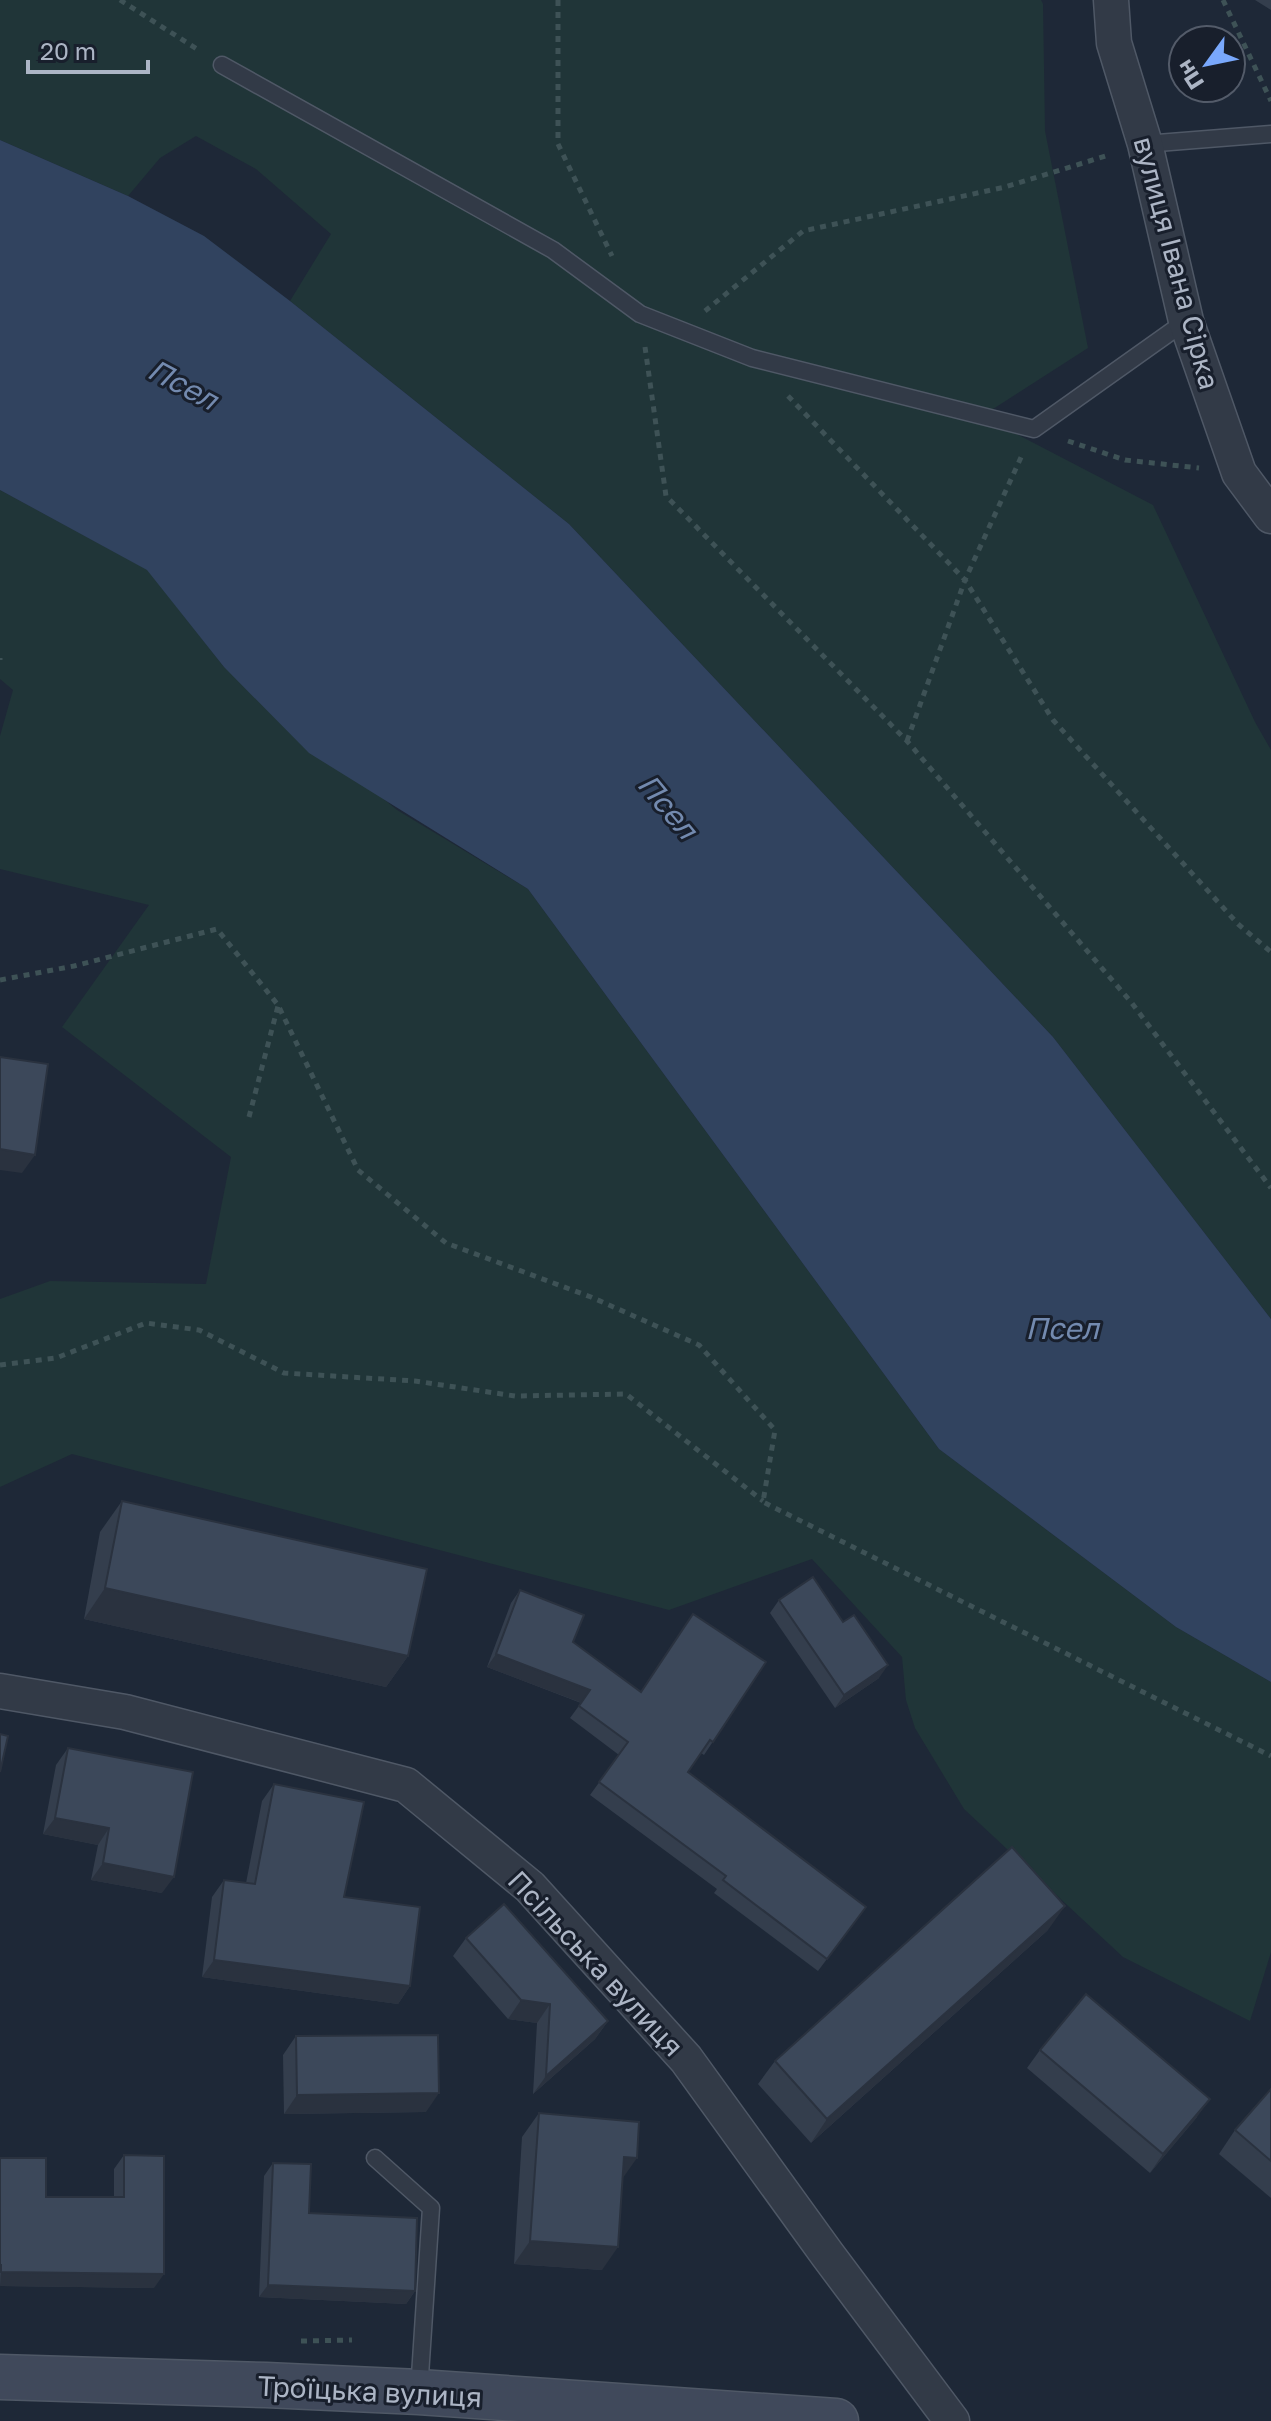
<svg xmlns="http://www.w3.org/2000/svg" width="1271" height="2421" viewBox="0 0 1271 2421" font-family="'Golos Text',sans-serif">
<rect width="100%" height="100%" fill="#1e2837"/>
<g fill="#203538">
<path d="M0,0H1041L1043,4L1045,131L1088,348L982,416L1153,505L1255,722L1271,750V1319L1053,1037L569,524L290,301L331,234L256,169L196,136L160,158L128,196L0,140Z"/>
<path d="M0,490L148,570L224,667L397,810L528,889L939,1449L1176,1627L1271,1682V1952L1250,2021L1123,1957L964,1809L915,1728L906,1700L902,1657L812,1559L669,1610L72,1454L0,1487V1299L50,1281L206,1284L231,1157L62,1027L149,905L0,869V736L13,690L0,679Z"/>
</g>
<path fill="#31435f" d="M0,140L128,196L204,236L290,301L569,524L1053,1037L1271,1319V1682L1176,1627L939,1449L528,889L309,753L224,667L147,570L0,490Z"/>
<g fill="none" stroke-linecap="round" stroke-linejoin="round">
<defs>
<g id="lane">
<path d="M222,65L553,250L640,314L752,358L1034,429L1186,321"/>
<path d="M1145,144L1271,134"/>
<path d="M375,2158L431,2208L419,2391"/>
</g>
<g id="street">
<path d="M1111,0L1114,43L1145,144L1186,321L1239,473L1271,516"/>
<path d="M0,1691L125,1712L406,1785L530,1887L686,2059L827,2254L952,2421"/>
</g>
<path id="secondary" d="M0,2377L266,2385L419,2392L836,2421"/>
</defs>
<use href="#lane" stroke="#4f5866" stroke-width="19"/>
<use href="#street" stroke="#4f5866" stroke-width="37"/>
<use href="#secondary" stroke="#4f5866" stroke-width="47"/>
<g stroke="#3e5256" stroke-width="5" stroke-dasharray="6 6" stroke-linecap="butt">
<path d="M120,0L200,51"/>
<path d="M558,0V144L612,256"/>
<path d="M1223,0L1271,101"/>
<path d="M705,311L803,231L1005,187L1109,155"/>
<path d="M645,347L666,496L907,741L1131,1002L1271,1188"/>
<path d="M788,396L965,580L1053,720L1238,924L1271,952"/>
<path d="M1068,441L1125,460L1199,468"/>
<path d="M0,658V660"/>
<path d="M907,741L965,580L1023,453"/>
<path d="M0,980L74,966L217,929L278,1005L358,1170L446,1243L591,1297L699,1345L775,1430L763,1502L1271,1756"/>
<path d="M249,1117L278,1006"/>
<path d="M0,1365L56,1358L146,1323L199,1330L284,1373L415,1381L515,1396L626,1394L763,1501"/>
<path d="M301,2341L352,2340"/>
</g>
<use href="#lane" stroke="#323a47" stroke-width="16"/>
<use href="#street" stroke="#323a47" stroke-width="34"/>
<use href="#secondary" stroke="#40495b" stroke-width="44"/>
</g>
<g fill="#343e4d">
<path d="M1255,0H1271V10Z"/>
<path d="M122,1501L408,1656L386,1687L84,1619L100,1532Z"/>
<path d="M520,1590L573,1642L641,1692L766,1662L704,1755L701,1753L688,1772L866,1907L818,1971L714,1893L717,1889L590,1795L619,1755L570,1718L581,1703L487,1667L511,1603Z"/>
<path d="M779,1600L879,1678L835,1708L770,1613Z"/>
<path d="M68,1748L162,1893L91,1880L98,1845L43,1834L56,1765Z"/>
<path d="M274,1784L344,1897L410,1986L398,2004L202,1977L212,1897L224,1880L246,1883L262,1801Z"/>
<path d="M1048,1930L811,2143L758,2084L775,2061Z"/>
<path d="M466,1938L608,2021L595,2039L533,2094L537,2023L508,2019L453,1956Z"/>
<path d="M296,2036L426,2112L284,2114L283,2055Z"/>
<path d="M1040,2050L1197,2117L1150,2173L1027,2068Z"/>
<path d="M1271,2089V2198L1219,2154L1235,2130Z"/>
<path d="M539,2113L623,2178L602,2270L514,2264L522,2137Z"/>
<path d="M124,2155L154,2288L0,2286V2158L46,2197H114V2169Z"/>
<path d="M273,2163L309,2213L415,2291L406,2304L259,2297L264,2176Z"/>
</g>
<g fill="#2a323f">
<path d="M0,1149L35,1155L22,1173L0,1170Z"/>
<path d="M105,1588L408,1656L386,1687L84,1619Z"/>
<path d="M496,1654L590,1690L582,1703L487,1667Z"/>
<path d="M888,1665L879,1678L835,1708L844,1695Z"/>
<path d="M55,1818L109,1828L98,1845L43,1834Z"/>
<path d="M103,1863L174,1877L162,1893L91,1880Z"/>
<path d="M1065,1906L1048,1930L811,2143L827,2119Z"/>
<path d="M214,1960L410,1986L398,2004L202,1977Z"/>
<path d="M521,2000L550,2004L537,2023L508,2019Z"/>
<path d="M608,2021L595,2039L533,2094L546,2076Z"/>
<path d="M439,2093L426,2112L284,2114L297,2095Z"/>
<path d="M1210,2099L1197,2117L1150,2173L1163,2154Z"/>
<path d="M624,2157L637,2158L620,2182Z"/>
<path d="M530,2241L618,2247L602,2270L514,2264Z"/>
<path d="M1,2272L164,2274L154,2288L0,2286Z"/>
<path d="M268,2285L415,2291L406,2304L259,2297Z"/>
</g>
<g fill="#3c485a" stroke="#2a323f" stroke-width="2">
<path d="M0,1057L48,1064L35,1155L0,1149Z"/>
<path d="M122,1501L427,1569L408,1656L105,1588Z"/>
<path d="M813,1577L843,1622L854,1615L888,1665L844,1695L779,1600Z"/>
<path d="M520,1590L584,1615L573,1642L641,1692L693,1614L766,1662L713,1742L710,1740L688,1772L866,1907L827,1959L723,1880L726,1876L599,1782L628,1742L579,1706L590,1690L496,1654Z"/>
<path d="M0,1734L8,1736L0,1772Z"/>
<path d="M68,1748L193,1772L174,1877L103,1863L109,1828L55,1818Z"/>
<path d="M274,1784L364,1802L344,1897L420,1907L410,1986L214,1960L224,1880L255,1884Z"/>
<path d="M1012,1847L1065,1906L827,2119L775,2061Z"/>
<path d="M504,1904L608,2021L546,2076L550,2004L521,2000L466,1938Z"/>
<path d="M1086,1994L1210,2099L1163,2154L1040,2050Z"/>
<path d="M438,2035L439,2093L297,2095L296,2036Z"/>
<path d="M1271,2089V2161L1235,2130Z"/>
<path d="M539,2113L639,2122L637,2158L624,2157L618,2247L530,2241Z"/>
<path d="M124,2155L164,2156V2274L1,2272V2265H0V2158H46V2197H124Z"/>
<path d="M273,2163L311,2164L309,2213L417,2218L415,2291L268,2285Z"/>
</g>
<g text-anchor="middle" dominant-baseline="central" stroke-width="6" stroke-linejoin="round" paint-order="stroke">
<g font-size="28" fill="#acb5c5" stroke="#181f2c">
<text transform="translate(1177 263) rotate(75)">вулиця Івана Сірка</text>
<text transform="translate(596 1963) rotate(47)">Псільська вулиця</text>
<text transform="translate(370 2391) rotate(3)">Троїцька вулиця</text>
</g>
<g font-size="30" font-style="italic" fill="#738aaf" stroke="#181f2c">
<text transform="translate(183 384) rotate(28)">Псел</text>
<text transform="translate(668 806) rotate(50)">Псел</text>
<text x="1062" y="1328">Псел</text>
</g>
</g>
<g transform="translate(1207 64) rotate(237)"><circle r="38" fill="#181f2c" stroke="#535b69" stroke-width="2"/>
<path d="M0-6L14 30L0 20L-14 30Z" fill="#79a8fc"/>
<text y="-12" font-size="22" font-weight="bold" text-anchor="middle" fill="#acb5c5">Пн</text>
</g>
<path d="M28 60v12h120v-12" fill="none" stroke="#acb5c5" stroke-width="4"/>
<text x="40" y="60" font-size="24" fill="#acb5c5" stroke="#181f2c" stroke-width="6" paint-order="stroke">20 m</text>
</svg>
